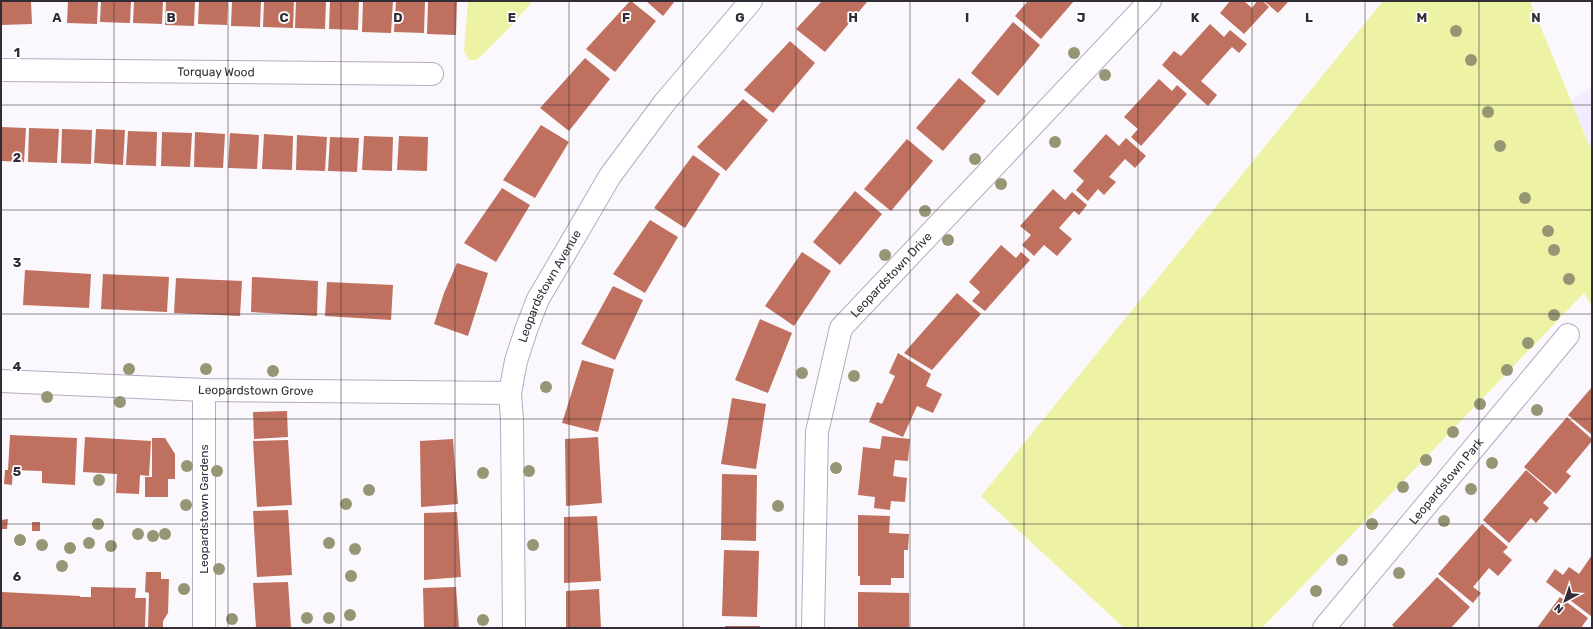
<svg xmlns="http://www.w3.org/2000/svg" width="1593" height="629" viewBox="0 0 1593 629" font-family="Rubik,sans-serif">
<rect width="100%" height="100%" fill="#fbf8fd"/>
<path fill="#f1ecfe" d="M1592,86V152L1571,101Z"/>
<g fill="#eef2a5">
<path d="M468,1H533L507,30L477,60H469L464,51Z"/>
<path d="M1383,1H1530L1592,152V306L1584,293L1262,628H1124L981,496Z"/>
</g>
<g fill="#c0705f">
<path d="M1,1H31L32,24L1,25Z"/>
<path d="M68,1H98L97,24L67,23Z"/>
<path d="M101,1H131L130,23L100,22Z"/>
<path d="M134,1H163L162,24L133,23Z"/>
<path d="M166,1H195L194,26L165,25Z"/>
<path d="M199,1H228L227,25L198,24Z"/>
<path d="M232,1H261L260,27L231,26Z"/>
<path d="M264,1H294L293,28L263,27Z"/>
<path d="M296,1H326L325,29L295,28Z"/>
<path d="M330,1H359L358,30L329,29Z"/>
<path d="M363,1H393L391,33L362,32Z"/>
<path d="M396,1H425L424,33L394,32Z"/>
<path d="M428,1H457L456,35L427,34Z"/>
<path d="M630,1H631L656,21L615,72L586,49Z"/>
<path d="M646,1H675L663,16Z"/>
<path d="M822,1L867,2L825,52L796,29Z"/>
<path d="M1028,1H1074L1041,39L1015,16Z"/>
<path d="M1230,1H1244L1252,8L1257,1H1263L1269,7L1244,34L1220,13Z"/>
<path d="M1264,1H1286L1288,2L1278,13Z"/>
<path d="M1013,22L1040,45L998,96L971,73Z"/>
<path d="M1210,24L1224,37L1230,30L1247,44L1239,53L1232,47L1201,81L1217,95L1208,106L1162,65L1174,51L1181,56Z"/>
<path d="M790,41L815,63L773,113L744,90Z"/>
<path d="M585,58L610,79L569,131L540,108Z"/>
<path d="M959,78L986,101L943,151L916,128Z"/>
<path d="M1159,79L1172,91L1177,85L1187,94L1141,146L1131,137L1138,129L1124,117Z"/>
<path d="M743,99L768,120L726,171L697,147Z"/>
<path d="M541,125L569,142L535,198L503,180Z"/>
<path d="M1,127L26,128L24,162L1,161Z"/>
<path d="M29,128L59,129L57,163L28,162Z"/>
<path d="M62,129L92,130L91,164L61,163Z"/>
<path d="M96,129L125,130L123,165L94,163Z"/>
<path d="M128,131L157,132L156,166L126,165Z"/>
<path d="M162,132L192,133L190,167L161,166Z"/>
<path d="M195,132L225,134L223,168L194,167Z"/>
<path d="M230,133L259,135L257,169L228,168Z"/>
<path d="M264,134L293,136L292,170L262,169Z"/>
<path d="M1106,134L1119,146L1126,138L1146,156L1135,168L1125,159L1109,177L1116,182L1104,195L1098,189L1088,201L1076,190L1084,181L1073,171Z"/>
<path d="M297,135L327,137L325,171L296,170Z"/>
<path d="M364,136L393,137L392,171L362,170Z"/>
<path d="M399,136L428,137L427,171L397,170Z"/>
<path d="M330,137L359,138L357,172L328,171Z"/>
<path d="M907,139L933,161L891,211L864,189Z"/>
<path d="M693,155L720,174L685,228L654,208Z"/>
<path d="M502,188L530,205L496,262L464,243Z"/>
<path d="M1053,189L1065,200L1072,192L1087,205L1079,215L1074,211L1059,228L1072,239L1057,256L1044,245L1034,256L1022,245L1031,235L1020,226Z"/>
<path d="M855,191L882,214L840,265L813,242Z"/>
<path d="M650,220L678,237L645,293L613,274Z"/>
<path d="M1001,245L1016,258L1021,252L1030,260L985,311L972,301L980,292L969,282Z"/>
<path d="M802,252L831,271L794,326L765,306Z"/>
<path d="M457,263L488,273L468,336L434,324L444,293Z"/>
<path d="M25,270L91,274L89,308L23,305Z"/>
<path d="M103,274L169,277L167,312L101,309Z"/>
<path d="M252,277L318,281L317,316L251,312Z"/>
<path d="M176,278L242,281L240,316L174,313Z"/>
<path d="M327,282L393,285L391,320L325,316Z"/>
<path d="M613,286L643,300L615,360L581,344Z"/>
<path d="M957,293L981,314L932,370L904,353Z"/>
<path d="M760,319L792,333L768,393L735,380Z"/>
<path d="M898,353L931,374L926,386L942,394L933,413L917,406L903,437L869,422L877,402L882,404L895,376L889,373Z"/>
<path d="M582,360L614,369L598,432L562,423Z"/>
<path d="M1592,387V435L1568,415Z"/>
<path d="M732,398L766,404L756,469L721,464Z"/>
<path d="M287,411L288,437L254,439L253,412Z"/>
<path d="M1567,417L1592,439V441L1566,472L1571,476L1556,494L1524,467Z"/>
<path d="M10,435L77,438L75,485L42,483V471L13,470L12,485L4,484L5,470H8Z"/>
<path d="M882,436L910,439L908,461L895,460L893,476L907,478L905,502L891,501L890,510L874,508L875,497L858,495L863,447L880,449Z"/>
<path d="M85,437L151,441L149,476L140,475L139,494L116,493L117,474L83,472Z"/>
<path d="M598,437L602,503L566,506L565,439Z"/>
<path d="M152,438H165L175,454V479H168V497H145V477H152Z"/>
<path d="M453,439L458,504L421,507L420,441Z"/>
<path d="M288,440L292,505L257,507L253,441Z"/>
<path d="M1526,470L1552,493L1543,503L1549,508L1536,523L1531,518L1509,543L1483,520Z"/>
<path d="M722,474L757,475L756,541L721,540Z"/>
<path d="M288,510L292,575L257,577L253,511Z"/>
<path d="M457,512L461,577L424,580V513Z"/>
<path d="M858,515L890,516L889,533L909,534L908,550H904V578H891V585H860V576H858Z"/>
<path d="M597,516L601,581L564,583V517Z"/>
<path d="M8,519L7,529H1V520Z"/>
<rect x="32" y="522" width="8" height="9"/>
<path d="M1482,524L1508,547L1503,552L1512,560L1498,576L1489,568L1473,587L1481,593L1473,603L1438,574Z"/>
<path d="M724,550L759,551L757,617L722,616Z"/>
<path d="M1592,555V614L1591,616L1546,582L1555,569L1563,575L1569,567L1579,574Z"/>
<path d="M146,572H161V579H169L168,613L163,621V628H148L149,593L145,592Z"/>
<path d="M1437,577L1470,607L1451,628H1395L1392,625Z"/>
<path d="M288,582L291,628H256L253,583Z"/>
<path d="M91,587L136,588L135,598H146L145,628L1,627L2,592L80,596V597H91Z"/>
<path d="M456,587L459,628H424L423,588Z"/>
<path d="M599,589L601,628H566V591Z"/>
<path d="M858,592L909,593V628H858Z"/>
<path d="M1560,597L1588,618L1581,628H1537Z"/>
<rect x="725" y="626" width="35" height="2"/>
</g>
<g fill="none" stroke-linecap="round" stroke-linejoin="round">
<defs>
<g id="street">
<path id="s1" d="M1,70L432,74"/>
<path id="s2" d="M1,381L204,390L510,393"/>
<path d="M204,390V628"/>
<path id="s3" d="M813,628L817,432L841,328L1150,1"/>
<path id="s4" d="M1324,628L1568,335"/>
</g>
<g id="secondary">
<path id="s5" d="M514,628L512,420L510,393L516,361L526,330L538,299L554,272L610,176L665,102L751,1"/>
</g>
</defs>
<use href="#street" stroke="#b7aac2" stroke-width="24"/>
<use href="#secondary" stroke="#b7aac2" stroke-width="24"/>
<use href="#street" stroke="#fff" stroke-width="22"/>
<use href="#secondary" stroke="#fff" stroke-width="22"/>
</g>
<g fill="#979674">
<circle cx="1456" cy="31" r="6"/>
<circle cx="1074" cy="53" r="6"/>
<circle cx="1471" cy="60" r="6"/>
<circle cx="1105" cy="75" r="6"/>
<circle cx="1488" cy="112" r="6"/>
<circle cx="1055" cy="142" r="6"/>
<circle cx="1500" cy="146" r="6"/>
<circle cx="975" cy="159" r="6"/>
<circle cx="1001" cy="184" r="6"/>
<circle cx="1525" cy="198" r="6"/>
<circle cx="925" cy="211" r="6"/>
<circle cx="1548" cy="231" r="6"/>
<circle cx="948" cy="240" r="6"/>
<circle cx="1554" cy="250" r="6"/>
<circle cx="885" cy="255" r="6"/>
<circle cx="1569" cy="279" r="6"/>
<circle cx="1554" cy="315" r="6"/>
<circle cx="1528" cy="343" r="6"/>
<circle cx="129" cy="369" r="6"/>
<circle cx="206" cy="369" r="6"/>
<circle cx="1507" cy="370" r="6"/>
<circle cx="273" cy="371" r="6"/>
<circle cx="802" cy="373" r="6"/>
<circle cx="854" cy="376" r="6"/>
<circle cx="546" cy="387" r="6"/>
<circle cx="47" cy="397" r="6"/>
<circle cx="120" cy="402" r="6"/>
<circle cx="1480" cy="404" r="6"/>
<circle cx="1537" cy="410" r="6"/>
<circle cx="1453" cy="432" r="6"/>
<circle cx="1426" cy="460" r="6"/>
<circle cx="1492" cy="463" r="6"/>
<circle cx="187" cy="466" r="6"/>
<circle cx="836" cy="468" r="6"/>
<circle cx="217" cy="471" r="6"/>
<circle cx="529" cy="471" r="6"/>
<circle cx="483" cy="473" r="6"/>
<circle cx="99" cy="480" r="6"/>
<circle cx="1403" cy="487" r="6"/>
<circle cx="1471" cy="489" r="6"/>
<circle cx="369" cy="490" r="6"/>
<circle cx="346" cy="504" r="6"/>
<circle cx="186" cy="505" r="6"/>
<circle cx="778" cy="506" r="6"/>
<circle cx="1444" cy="521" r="6"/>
<circle cx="98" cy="524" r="6"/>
<circle cx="1372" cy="524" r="6"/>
<circle cx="138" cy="534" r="6"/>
<circle cx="165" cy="534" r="6"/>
<circle cx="153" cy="536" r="6"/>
<circle cx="20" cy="540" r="6"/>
<circle cx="89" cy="543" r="6"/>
<circle cx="329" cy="543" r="6"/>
<circle cx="42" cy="545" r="6"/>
<circle cx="533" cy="545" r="6"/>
<circle cx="111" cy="546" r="6"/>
<circle cx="70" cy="548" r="6"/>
<circle cx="355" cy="549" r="6"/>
<circle cx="1342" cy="560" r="6"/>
<circle cx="62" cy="566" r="6"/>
<circle cx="219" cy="569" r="6"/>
<circle cx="1399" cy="573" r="6"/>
<circle cx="351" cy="576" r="6"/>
<circle cx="184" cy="589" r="6"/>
<circle cx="1316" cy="591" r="6"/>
<circle cx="350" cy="615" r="6"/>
<circle cx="307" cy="618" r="6"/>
<circle cx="329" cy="618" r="6"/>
<circle cx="232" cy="619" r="6"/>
<circle cx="483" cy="620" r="6"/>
</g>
<path fill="none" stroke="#312c35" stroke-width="1" stroke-opacity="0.55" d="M114,1V628M228,1V628M341,1V628M455,1V628M569,1V628M683,1V628M796,1V628M910,1V628M1024,1V628M1138,1V628M1252,1V628M1365,1V628M1479,1V628M1,105H1592M1,210H1592M1,314H1592M1,419H1592M1,524H1592"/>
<g text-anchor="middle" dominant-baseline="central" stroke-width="3.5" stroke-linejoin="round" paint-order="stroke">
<g font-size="12" fill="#312c35" stroke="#fff">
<text stroke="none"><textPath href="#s1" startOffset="215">Torquay Wood</textPath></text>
<text stroke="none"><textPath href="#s3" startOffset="376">Leopardstown Drive</textPath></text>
<text stroke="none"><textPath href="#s5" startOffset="350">Leopardstown Avenue</textPath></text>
<text stroke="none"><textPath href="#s2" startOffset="255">Leopardstown Grove</textPath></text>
<text stroke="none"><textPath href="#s4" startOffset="191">Leopardstown Park</textPath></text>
<text transform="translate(204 509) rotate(-90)">Leopardstown Gardens</text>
</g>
</g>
<g font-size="13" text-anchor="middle" font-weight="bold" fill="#312c35" stroke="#fff" stroke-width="3.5" stroke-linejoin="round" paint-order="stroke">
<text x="57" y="22">A</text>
<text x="171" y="22">B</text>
<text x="284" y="22">C</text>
<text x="398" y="22">D</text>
<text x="512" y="22">E</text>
<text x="626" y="22">F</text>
<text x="740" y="22">G</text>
<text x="853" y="22">H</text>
<text x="967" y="22">I</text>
<text x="1081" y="22">J</text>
<text x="1195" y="22">K</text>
<text x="1309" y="22">L</text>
<text x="1422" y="22">M</text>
<text x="1536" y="22">N</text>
<text x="17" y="57">1</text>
<text x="17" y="162">2</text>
<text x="17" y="267">3</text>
<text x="17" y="371">4</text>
<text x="17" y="476">5</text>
<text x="17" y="581">6</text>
</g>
<rect width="1593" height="629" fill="none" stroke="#312c35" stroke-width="4"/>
<g transform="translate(1565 601) rotate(220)" stroke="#ffffff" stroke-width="3" paint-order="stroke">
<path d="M0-3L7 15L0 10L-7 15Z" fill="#312c35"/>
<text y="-6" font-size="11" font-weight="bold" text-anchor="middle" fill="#312c35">N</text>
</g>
</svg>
